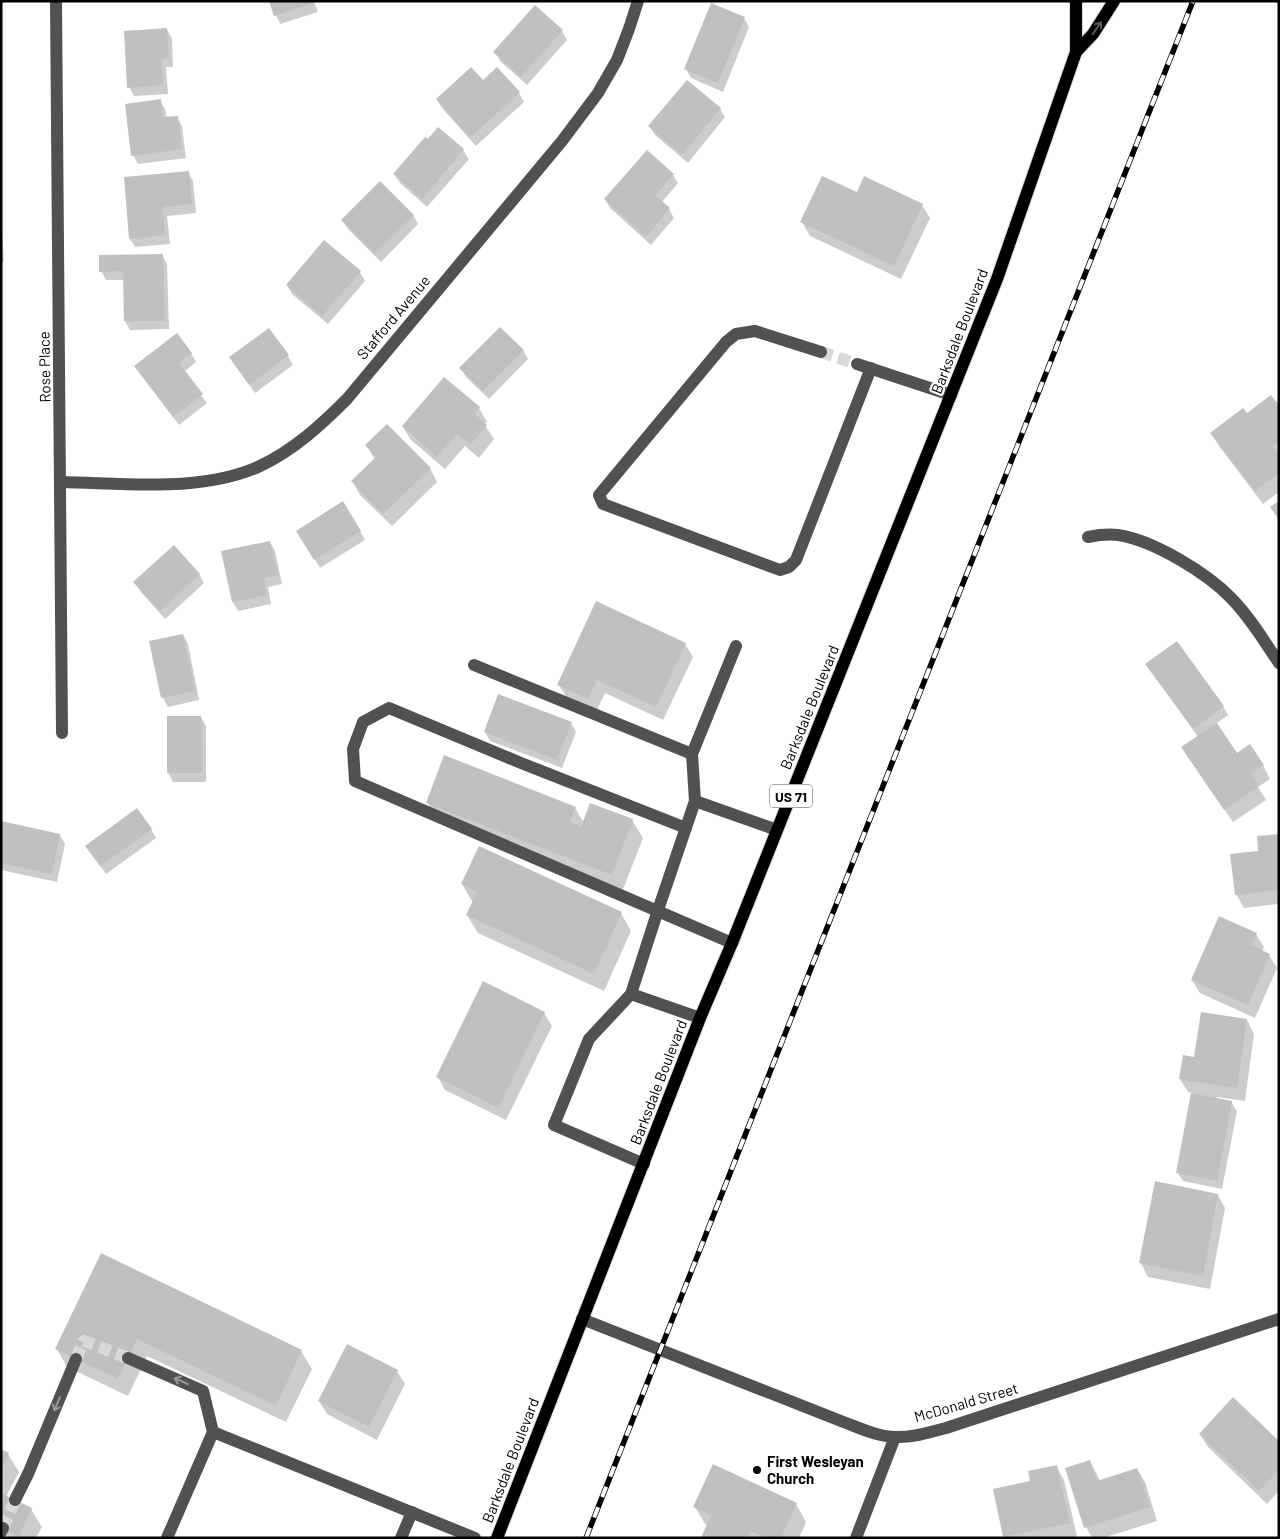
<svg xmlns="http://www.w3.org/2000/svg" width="1280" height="1539" viewBox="0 0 1280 1539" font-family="Barlow,sans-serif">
<rect width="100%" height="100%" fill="#fff"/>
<g fill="#0003">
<path d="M270,1H314L318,12L280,24Z"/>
<path d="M535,7L562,31L567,40L527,85L500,61L495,52Z"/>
<path d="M744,18L749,27L723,92L691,78L686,69Z"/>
<path d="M167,30L172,38L173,67H166L168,94L134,96L129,87Z"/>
<path d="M519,93L524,102L476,146L442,108L437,100Z"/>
<path d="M160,101L165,109L167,118L177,117L182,126L186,158L138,164L133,155Z"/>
<path d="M720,109L725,117L688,163L655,135L650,127Z"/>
<path d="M438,128L463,150L469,159L427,207L400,183L395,175Z"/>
<path d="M188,172L193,181L196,213L167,216L170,244L135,247L130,239Z"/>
<path d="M673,175L678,183L662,202L669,209L674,218L651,245L610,208L605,199Z"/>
<path d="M857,194L922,205L930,218L901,279L810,236L802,222Z"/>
<path d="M413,215L418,224L381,262L348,229L343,221Z"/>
<path d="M1,216L4,262H1Z"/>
<path d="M325,242L360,272L365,281L328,324L292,294L287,285Z"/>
<path d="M162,255L167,264L169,329L130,330L125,321V280H106L101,271Z"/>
<path d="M523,350L528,359L489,399L466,377L461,368Z"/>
<path d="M191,353L196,362L184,372L207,403L179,425L136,367Z"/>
<path d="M288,356L293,365L255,393L236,366Z"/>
<path d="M1279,407V492L1263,504L1219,446L1211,433L1247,415Z"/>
<path d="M479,408L487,422L484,424L494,439L479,458L465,446L445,469L411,440L403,427Z"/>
<path d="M367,446L430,468L437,482L392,526L360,495L353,482L375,460Z"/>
<path d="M360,531L365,540L320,568L303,540Z"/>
<path d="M270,542L275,551L282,584L268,587L271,604L238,611L233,602L222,552Z"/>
<path d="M199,574L204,583L165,619L140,591L135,582Z"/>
<path d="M183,635L188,644L199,700L168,707L163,698L151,642Z"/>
<path d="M685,644L693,657L663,720L605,693L596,712L567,698L559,685Z"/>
<path d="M1147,665L1223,706L1228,715L1216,724L1237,754L1263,765L1270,779L1258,787L1266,800L1233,822L1191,761L1198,737Z"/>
<path d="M201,717L206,726V782H173L168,773Z"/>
<path d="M571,723L576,732L562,768L490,741L485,732Z"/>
<path d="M427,802L575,808L584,823L632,820L643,838L622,892L437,820Z"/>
<path d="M1,822L60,835L65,844L57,882L1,870Z"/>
<path d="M151,829L156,838L106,874L86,846Z"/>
<path d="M1279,835V904L1244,908L1236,894L1260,852Z"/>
<path d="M462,884L621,913L631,931L604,991L478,933L467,915L473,903Z"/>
<path d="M1256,934L1264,947L1262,951L1269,955L1277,968L1255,1018L1200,993L1192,980Z"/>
<path d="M544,1013L552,1026L506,1120L445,1090L438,1077Z"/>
<path d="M1247,1020L1254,1034L1245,1101L1217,1097L1216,1099L1231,1102L1237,1111L1222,1189L1183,1181L1178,1173L1193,1093L1188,1092L1180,1079Z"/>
<path d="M1218,1195L1225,1208L1210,1289L1148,1277L1141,1263Z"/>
<path d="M102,1255L301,1351L312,1369L286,1422L147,1356L128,1396L67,1367L57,1349Z"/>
<path d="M397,1371L405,1384L377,1440L327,1414L319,1401Z"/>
<path d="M1200,1434L1279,1443V1491L1267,1504L1208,1447Z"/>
<path d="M1,1451L8,1454L19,1472L6,1497L31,1509L42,1527L36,1538H1Z"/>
<path d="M1090,1461L1100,1481L1137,1469L1145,1482L1157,1521L1103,1538H1092L1086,1527Z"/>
<path d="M1056,1466L1064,1480L1077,1536L1070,1538H1005L994,1490L1032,1482Z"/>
<path d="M796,1504L806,1522L799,1538H702L708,1526L705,1524L695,1507Z"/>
</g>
<g fill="#c0c0c0">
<path d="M269,1H313L314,3L274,16Z"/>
<path d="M711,3L745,17L718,83L684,69Z"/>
<path d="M535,5L563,30L521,77L493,52Z"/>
<path d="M167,28L169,58L162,59L163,85L127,88L124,31Z"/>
<path d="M471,67L483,80L497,67L520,92L470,138L436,99Z"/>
<path d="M687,80L721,108L682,155L648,126Z"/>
<path d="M161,99L163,117L178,116L182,149L131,156L125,104Z"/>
<path d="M438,127L464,149L422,199L393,174L425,137L428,139Z"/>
<path d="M647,150L674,174L655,195L670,208L646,237L604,199Z"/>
<path d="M189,171L192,204L163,207L165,235L129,239L124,177Z"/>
<path d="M822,176L857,192L864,176L923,204L894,266L800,222Z"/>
<path d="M380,181L414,215L375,254L341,220Z"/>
<path d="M324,240L361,271L322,316L286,285Z"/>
<path d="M163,254L165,321H124L123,271L99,272V255Z"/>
<path d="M500,327L524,350L483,391L459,368Z"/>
<path d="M269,328L289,355L249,385L229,357Z"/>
<path d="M177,333L192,353L179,363L203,394L173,417L134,366Z"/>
<path d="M444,377L480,407L474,414L487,425L470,445L457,434L437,457L402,426Z"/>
<path d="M1271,395L1279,405V441L1272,446L1279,455V473L1255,491L1210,433L1243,408L1247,413Z"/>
<path d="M387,424L431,468L383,514L351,481L376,457L365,445Z"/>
<path d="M343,501L361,531L314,560L296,531Z"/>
<path d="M1279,501V520L1270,507Z"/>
<path d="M270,541L278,575L264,578L267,595L232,602L221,551Z"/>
<path d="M174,545L200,574L160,611L133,582Z"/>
<path d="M596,601L686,643L656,707L597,680L588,699L557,685Z"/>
<path d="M183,634L195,691L161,698L149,641Z"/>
<path d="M1177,641L1224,706L1193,729L1145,664Z"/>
<path d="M498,694L572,722L557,760L484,732Z"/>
<path d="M167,716H201L202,773H167Z"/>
<path d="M1217,723L1237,753L1250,744L1264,765L1251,773L1259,786L1224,810L1181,747Z"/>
<path d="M444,755L576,807L570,822L581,827L590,803L633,819L612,875L426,803Z"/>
<path d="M137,808L152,829L100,866L85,846Z"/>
<path d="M1,821L60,834L52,874L1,863Z"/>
<path d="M1279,834V890L1235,895L1230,854L1258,851L1257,836Z"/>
<path d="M479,846L622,912L594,974L466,915L477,892L461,884Z"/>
<path d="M1219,916L1257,933L1251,945L1270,954L1248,1005L1191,980Z"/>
<path d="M483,981L545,1012L498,1108L436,1077Z"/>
<path d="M1201,1012L1247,1019L1237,1088L1179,1079L1183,1055L1194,1057Z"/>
<path d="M1191,1093L1232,1101L1217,1181L1176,1173Z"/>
<path d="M1155,1181L1218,1194L1203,1276L1139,1263Z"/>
<path d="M101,1253L302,1350L276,1406L137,1339L118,1379L55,1349Z"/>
<path d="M347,1344L398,1370L369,1427L318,1401Z"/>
<path d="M1233,1397L1279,1441V1470L1259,1491L1199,1434Z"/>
<path d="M1,1449L9,1453L1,1470Z"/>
<path d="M1090,1460L1097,1481L1137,1468L1150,1507L1084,1528L1065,1468Z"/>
<path d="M713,1464L797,1503L781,1538H766L751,1531L747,1538H701L711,1515L693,1507Z"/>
<path d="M1057,1465L1070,1523L1003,1537L993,1489L1030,1481L1028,1471Z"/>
<path d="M1,1493L32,1508L19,1536L1,1528Z"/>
</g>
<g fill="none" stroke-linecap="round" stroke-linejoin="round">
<g stroke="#d9d9d9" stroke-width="12" stroke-dasharray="12 6" stroke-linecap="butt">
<path d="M821,352L857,364"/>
<path d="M76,1359L84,1341L128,1358"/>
<path d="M3,1528L15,1500"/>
</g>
<defs>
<g id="major">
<path d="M1076,52L1093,34L1114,1"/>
<path d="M497,1538L700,1018L732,943L997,279L1076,52V1"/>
</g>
</defs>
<use href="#major" stroke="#dbdbdb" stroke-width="14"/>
<g stroke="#515151" stroke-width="12">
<path d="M56,1L62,733"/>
<path d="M821,352L755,331L736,334L726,342L599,495L603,504L780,570L789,567L796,560L871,368"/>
<path d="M857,364L951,395"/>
<path d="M61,482C124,483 202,493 260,466C294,450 321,425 347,399L562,141L598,93L617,60L629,29L638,1"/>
<path d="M1088,537C1098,535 1108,534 1118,535C1153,540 1207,573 1231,598C1250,617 1264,641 1279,663"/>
<path d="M474,665L692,754"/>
<path d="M695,801L777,830"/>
<path d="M686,828L521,763L389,708L363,722L353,749L355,781L732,943"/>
<path d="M631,994L658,910L695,801L692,754L736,646"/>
<path d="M644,1164L554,1125L589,1039L631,994L700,1018"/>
<path d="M582,1319L846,1423C862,1429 879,1437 896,1437C913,1438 930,1432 946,1428L1279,1319"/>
<path d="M128,1358L203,1391L213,1432L167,1538"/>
<path d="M213,1432L475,1538"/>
<path d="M15,1500L28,1474L76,1359"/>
<path d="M1,1532L3,1528"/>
<path d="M401,1538L412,1512"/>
<path d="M856,1538L895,1437"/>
</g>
<use href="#major" stroke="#000" stroke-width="12"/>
<defs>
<path id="rail" d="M586,1538L1193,1"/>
</defs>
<use href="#rail" stroke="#000" stroke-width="5.5"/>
<use href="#rail" stroke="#fff" stroke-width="4" stroke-dasharray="11" stroke-linecap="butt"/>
</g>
<defs><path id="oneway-shaft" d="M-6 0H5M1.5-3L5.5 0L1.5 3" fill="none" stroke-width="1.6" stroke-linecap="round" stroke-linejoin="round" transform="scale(1.25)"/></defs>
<use stroke="#595959" href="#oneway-shaft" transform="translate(1097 28) rotate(-55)"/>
<g stroke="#979797">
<use href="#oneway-shaft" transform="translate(181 1381) rotate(-156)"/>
<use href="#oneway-shaft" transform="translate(57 1404) rotate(113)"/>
</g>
<circle fill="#000" stroke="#fff" stroke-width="2" cx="757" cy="1470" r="5"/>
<g text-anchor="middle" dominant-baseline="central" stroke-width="4.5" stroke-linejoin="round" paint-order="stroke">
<rect fill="#fff" stroke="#4c4c4c" stroke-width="1" x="770" y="784.5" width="42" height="23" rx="4"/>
<g font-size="14" font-weight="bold" fill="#000">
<text x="791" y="796">US 71</text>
</g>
<g font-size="15" fill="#000" stroke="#fff">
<text transform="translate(393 317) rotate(-50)">Stafford Avenue</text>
<text transform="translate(959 331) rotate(-69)">Barksdale Boulevard</text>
<text transform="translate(44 367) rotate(-91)">Rose Place</text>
<text transform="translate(809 707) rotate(-68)">Barksdale Boulevard</text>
<text transform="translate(658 1082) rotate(-69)">Barksdale Boulevard</text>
<text transform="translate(966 1402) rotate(-16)">McDonald Street</text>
<text transform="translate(510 1460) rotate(-69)">Barksdale Boulevard</text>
</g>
<g font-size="15" font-weight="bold" fill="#000" stroke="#fff" text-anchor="start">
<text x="767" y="1461">First Wesleyan<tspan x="767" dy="17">Church</tspan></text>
</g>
</g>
<rect width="1280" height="1539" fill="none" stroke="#000000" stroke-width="5"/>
</svg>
